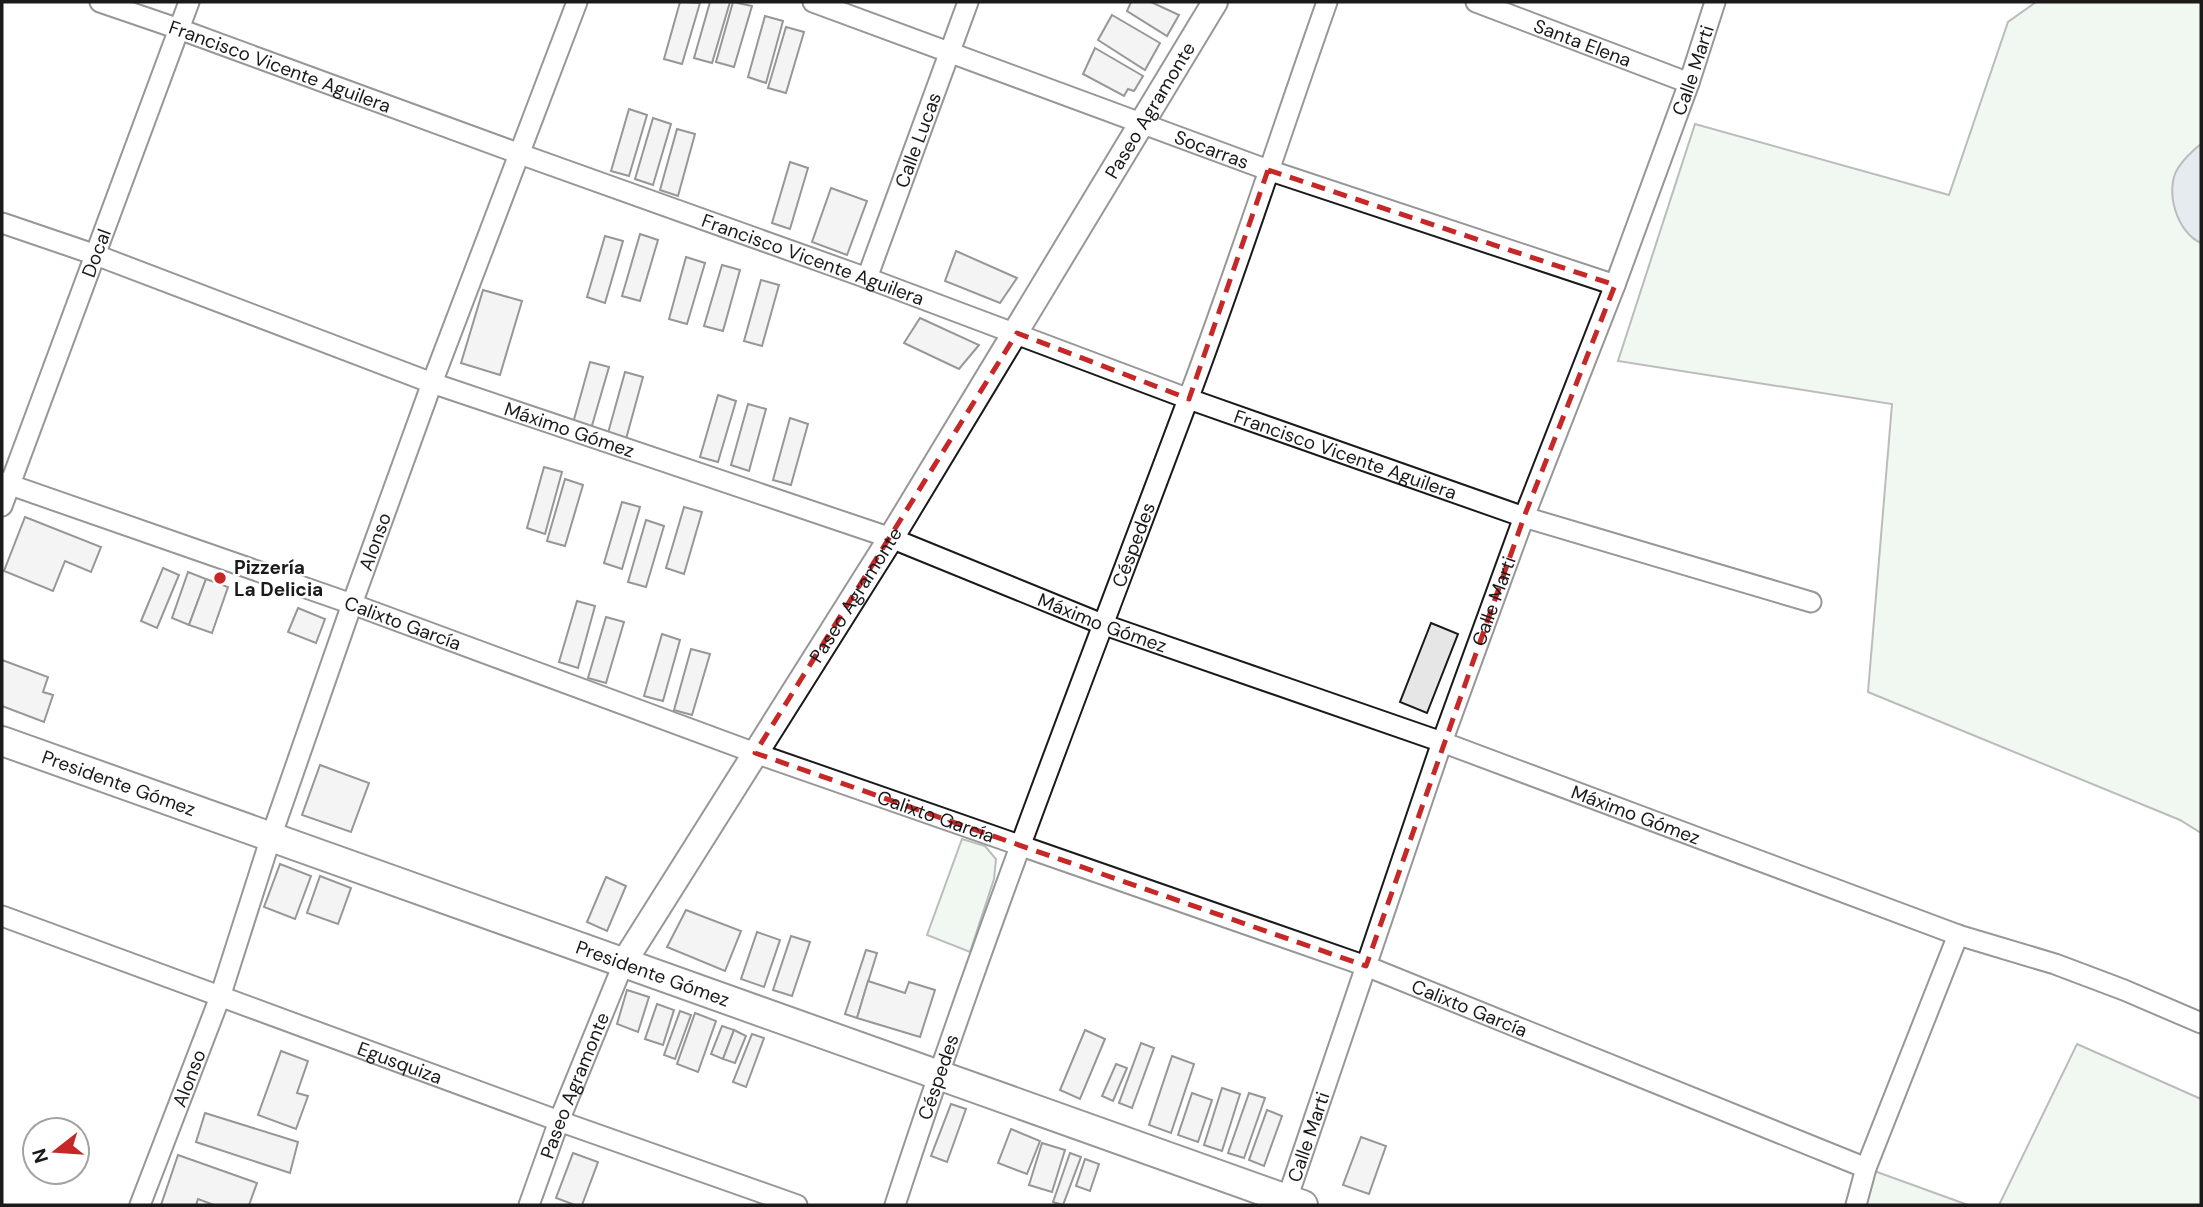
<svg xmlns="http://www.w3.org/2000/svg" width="2203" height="1207" viewBox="0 0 2203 1207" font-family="'DM Sans',sans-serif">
<rect width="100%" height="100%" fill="#fff"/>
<g fill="#e0efe3" stroke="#6a6a6a" stroke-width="2">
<path d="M2036,2H2201V833L2180,820L1868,692L1892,404L1618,361L1695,124L1949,195L2008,22Z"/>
<path d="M962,839L985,846L996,859L994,879L970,952L927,935Z"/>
<path d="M2077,1044L2201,1099V1205H1999Z"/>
<path d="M1866,1168L1968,1205H1861Z"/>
</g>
<path fill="#c6d2dc" stroke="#6a6a6a" stroke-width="2" d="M2201,144V243C2177,233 2164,190 2178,168C2184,159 2192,151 2201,144Z"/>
<g fill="#e6e6e6" stroke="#1a1a1a" stroke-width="2">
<path d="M680,2L700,3L682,64L664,59Z"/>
<path d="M710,2H730L712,63L694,58Z"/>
<path d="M733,2L752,6L734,67L716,62Z"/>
<path d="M1131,2H1151L1179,15L1167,36L1127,11Z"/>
<path d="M1112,15L1160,43L1145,70L1098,40Z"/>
<path d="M765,16L783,21L766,83L748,77Z"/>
<path d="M786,27L804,32L786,93L768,88Z"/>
<path d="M1095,48L1143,76L1134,91L1128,89L1124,96L1083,74Z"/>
<path d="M629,109L647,115L629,176L611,171Z"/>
<path d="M653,118L671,124L653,185L635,179Z"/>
<path d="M677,129L695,134L678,196L660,190Z"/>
<path d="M790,162L808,168L790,229L772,223Z"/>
<path d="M831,188L867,201L847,255L812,242Z"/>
<path d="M640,234L658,240L640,301L622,296Z"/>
<path d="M605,236L623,241L605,303L587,297Z"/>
<path d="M956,251L1017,278L1000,303L945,281Z"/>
<path d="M686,257L705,263L687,324L669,319Z"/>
<path d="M722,265L740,270L723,331L704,326Z"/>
<path d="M761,280L779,285L762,346L744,341Z"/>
<path d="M483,290L522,301L500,375L461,363Z"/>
<path d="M920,318L979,345L959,369L904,343Z"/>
<path d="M590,362L609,367L591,429L573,423Z"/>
<path d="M625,372L643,377L626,439L608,433Z"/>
<path d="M718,395L736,401L718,462L700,457Z"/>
<path d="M748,404L766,409L749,471L731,465Z"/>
<path d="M790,418L808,424L791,485L773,480Z"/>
<path d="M544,467L562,472L545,534L527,528Z"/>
<path d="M565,479L583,485L565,546L547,541Z"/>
<path d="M622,502L640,507L622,569L604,563Z"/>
<path d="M684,507L702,512L684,574L666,568Z"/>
<path d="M25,517L101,547L91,572L65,561L53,591L4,571Z"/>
<path d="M646,520L664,526L646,587L628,582Z"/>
<path d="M163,568L179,575L157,628L141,621Z"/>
<path d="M188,572L206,579L189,625L172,618Z"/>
<path d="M206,579L228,587L212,633L189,625Z"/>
<path d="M577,601L595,606L578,668L559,662Z"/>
<path d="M298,608L325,619L316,643L288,632Z"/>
<path d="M606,617L624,622L606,683L588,678Z"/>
<path d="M1431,623L1458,634L1427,713L1400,702Z"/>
<path d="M662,634L680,640L663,701L644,696Z"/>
<path d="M691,649L710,654L692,715L674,710Z"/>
<path d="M2,660L48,677L43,692L53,695L44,722L2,706Z"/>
<path d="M320,765L369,783L351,832L302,815Z"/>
<path d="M280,864L311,876L295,919L264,907Z"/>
<path d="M320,876L351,888L338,924L307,913Z"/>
<path d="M606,877L626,886L607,931L587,922Z"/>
<path d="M686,910L741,931L725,971L667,947Z"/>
<path d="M757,932L780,940L764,987L741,979Z"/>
<path d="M791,936L810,942L792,996L773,990Z"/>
<path d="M866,950L877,953L857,1018L845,1014Z"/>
<path d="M868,981L905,993L909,982L935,990L920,1037L857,1018Z"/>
<path d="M627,990L649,997L638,1032L617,1024Z"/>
<path d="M657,1004L674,1010L663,1045L645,1039Z"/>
<path d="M680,1011L691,1015L675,1059L664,1055Z"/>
<path d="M695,1013L716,1021L698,1072L677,1064Z"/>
<path d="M722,1026L734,1030L723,1059L711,1054Z"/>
<path d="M734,1030L746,1036L735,1063L723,1059Z"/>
<path d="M1085,1030L1105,1039L1080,1099L1060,1090Z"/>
<path d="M752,1034L764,1038L746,1087L733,1082Z"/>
<path d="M1141,1043L1154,1048L1132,1108L1119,1103Z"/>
<path d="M281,1051L308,1061L297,1093L308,1096L296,1129L258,1115Z"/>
<path d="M1172,1056L1194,1064L1171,1133L1149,1125Z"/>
<path d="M1116,1064L1127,1068L1113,1101L1102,1096Z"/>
<path d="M1222,1088L1240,1094L1222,1151L1204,1145Z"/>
<path d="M1192,1093L1212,1100L1198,1142L1178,1135Z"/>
<path d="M1249,1093L1265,1098L1244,1158L1228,1153Z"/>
<path d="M951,1104L966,1109L947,1162L931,1156Z"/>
<path d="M1267,1110L1282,1116L1264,1166L1249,1160Z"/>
<path d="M205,1113L298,1142L290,1173L196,1142Z"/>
<path d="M1011,1129L1040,1141L1027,1174L998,1163Z"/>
<path d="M1361,1137L1386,1146L1369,1194L1343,1185Z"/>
<path d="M1042,1143L1065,1150L1052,1192L1029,1185Z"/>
<path d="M573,1153L598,1162L582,1205H575L556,1198Z"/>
<path d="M1070,1153L1081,1157L1063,1205L1053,1202Z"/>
<path d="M178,1155L257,1183L249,1205H214L198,1199L196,1205H161Z"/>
<path d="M1085,1159L1099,1164L1090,1191L1076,1186Z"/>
</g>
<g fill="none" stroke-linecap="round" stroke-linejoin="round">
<defs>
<g id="minor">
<path id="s1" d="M100,2L179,29L520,154L867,278L1189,399L1524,517L1811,602"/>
<path id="s2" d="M813,2L1268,170L1615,285"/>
<path id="s3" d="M1476,2L1689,83"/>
<path id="s4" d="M2,223L96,255L432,383L891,538L1102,624L1442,742L1958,935L2055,964L2124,990L2201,1023"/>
<path id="s5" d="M867,278L968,2"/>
<path id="s6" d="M2,482L352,604L755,753L1366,966L1866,1168"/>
<path id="s7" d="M2,506L189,2"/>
<path id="s8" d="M2,916L559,1121L797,1205"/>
<path id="s9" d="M140,1205L220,997L271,837L352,604L432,383L577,2"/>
<path id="s10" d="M529,1205L559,1121L624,962"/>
<path id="s11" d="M895,1205C983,934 1087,669 1187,402C1237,270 1280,135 1327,2"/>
<path id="s12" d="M1285,1205L1442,742L1524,517L1615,285L1689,83L1715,2"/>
<path d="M1856,1205L1866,1168L1958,935"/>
</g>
<g id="tertiary">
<path id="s13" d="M624,962L891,538L1215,2"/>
</g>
<g id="secondary">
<path id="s14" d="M2,741L1303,1205"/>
</g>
</defs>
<use href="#minor" stroke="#1a1a1a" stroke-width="23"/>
<use href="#tertiary" stroke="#1a1a1a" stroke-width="28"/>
<use href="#secondary" stroke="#1a1a1a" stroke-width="32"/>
<use href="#minor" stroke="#fff" stroke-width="19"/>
<use href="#tertiary" stroke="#fff" stroke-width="24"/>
<use href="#secondary" stroke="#fff" stroke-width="28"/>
</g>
<path d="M0 0H2203V1207H0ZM1268,170L1615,285L1524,517L1366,966L755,753L1017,333L1189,399Z" fill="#fff" fill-opacity=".55" fill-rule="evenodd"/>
<path fill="none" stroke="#c62828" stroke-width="5" stroke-dasharray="14 9" stroke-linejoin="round" d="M1268,170L1615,285L1524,517L1366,966L755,753L1017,333L1189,399Z"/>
<circle fill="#c62828" stroke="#fff" stroke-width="2.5" cx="220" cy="578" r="7"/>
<g text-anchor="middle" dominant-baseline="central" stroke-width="5" stroke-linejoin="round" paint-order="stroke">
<g font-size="19" fill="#1a1a1a" stroke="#fff">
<text stroke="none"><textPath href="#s3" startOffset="114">Santa Elena</textPath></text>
<text stroke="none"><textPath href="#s1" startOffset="191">Francisco Vicente Aguilera</textPath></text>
<text stroke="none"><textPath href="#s12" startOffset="1206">Calle Marti</textPath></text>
<text stroke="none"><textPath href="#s13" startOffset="1001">Paseo Agramonte</textPath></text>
<text stroke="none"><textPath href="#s5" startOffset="147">Calle Lucas</textPath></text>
<text stroke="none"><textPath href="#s2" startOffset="425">Socarras</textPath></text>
<text stroke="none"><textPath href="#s7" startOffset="270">Docal</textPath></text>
<text stroke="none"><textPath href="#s1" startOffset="758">Francisco Vicente Aguilera</textPath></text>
<text stroke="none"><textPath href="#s4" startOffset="604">Máximo Gómez</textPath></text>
<text stroke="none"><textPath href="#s1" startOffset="1325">Francisco Vicente Aguilera</textPath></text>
<text stroke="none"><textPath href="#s9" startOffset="704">Alonso</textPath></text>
<text stroke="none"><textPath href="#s11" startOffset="702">Céspedes</textPath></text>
<text stroke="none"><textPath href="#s13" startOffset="434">Paseo Agramonte</textPath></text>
<text stroke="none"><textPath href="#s12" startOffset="639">Calle Marti</textPath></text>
<text stroke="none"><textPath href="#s4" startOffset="1171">Máximo Gómez</textPath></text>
<text stroke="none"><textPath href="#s6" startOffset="425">Calixto García</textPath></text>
<text stroke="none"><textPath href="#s14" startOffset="124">Presidente Gómez</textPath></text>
<text stroke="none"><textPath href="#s4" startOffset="1738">Máximo Gómez</textPath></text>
<text stroke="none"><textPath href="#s6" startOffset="992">Calixto García</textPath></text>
<text stroke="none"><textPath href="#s14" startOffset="691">Presidente Gómez</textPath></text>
<text stroke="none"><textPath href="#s6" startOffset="1559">Calixto García</textPath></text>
<text stroke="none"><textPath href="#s8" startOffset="424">Egusquiza</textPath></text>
<text stroke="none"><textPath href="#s11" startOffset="135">Céspedes</textPath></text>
<text stroke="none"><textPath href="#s9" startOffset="136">Alonso</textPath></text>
<text stroke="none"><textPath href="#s10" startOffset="128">Paseo Agramonte</textPath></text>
<text stroke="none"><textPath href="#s12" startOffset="72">Calle Marti</textPath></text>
</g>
<g font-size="19" font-weight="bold" fill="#1a1a1a" stroke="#fff" text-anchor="start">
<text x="234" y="567">Pizzería<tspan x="234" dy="22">La Delicia</tspan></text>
</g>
</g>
<rect width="2203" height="1207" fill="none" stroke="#1a1a1a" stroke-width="7"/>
<g transform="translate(56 1151) rotate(253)"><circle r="33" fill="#ffffff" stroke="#a3a3a3" stroke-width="2"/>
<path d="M0-5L12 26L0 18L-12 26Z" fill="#c62828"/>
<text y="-10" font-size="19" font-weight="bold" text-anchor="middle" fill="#1a1a1a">N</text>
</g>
</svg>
